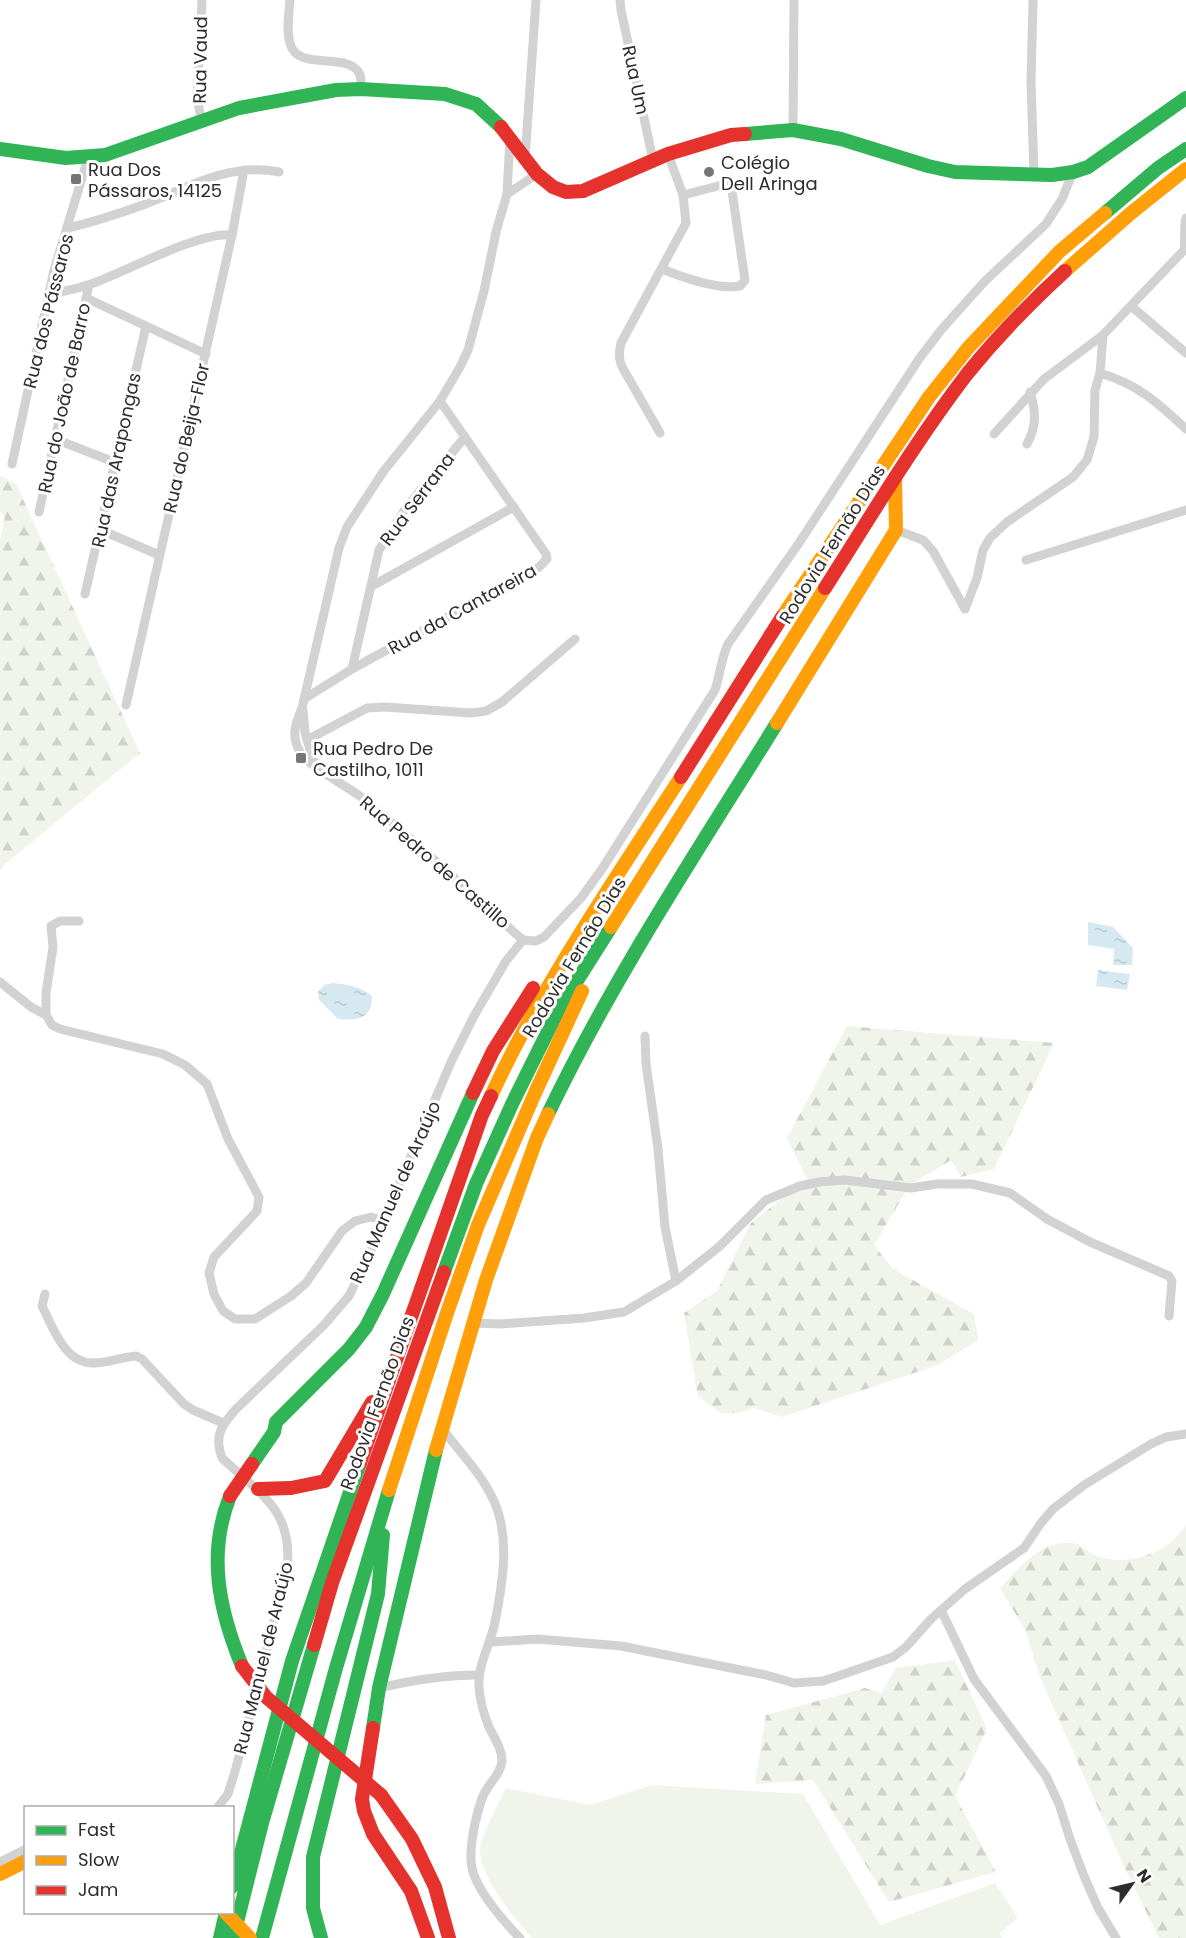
<svg xmlns="http://www.w3.org/2000/svg" width="1186" height="1938" viewBox="0 0 1186 1938" font-family="Poppins,sans-serif">
<defs>
<pattern id="forest-firs" width="22" height="20" patternUnits="userSpaceOnUse" patternTransform="scale(1.5)"><rect width="22" height="20" fill="#f1f4eb"/><path d="M5 1l3.5 6h-7zM16 11l3.5 6h-7z" fill="#cfd2ca"/></pattern>
<pattern id="water-ripples" width="26" height="14" patternUnits="userSpaceOnUse" patternTransform="scale(1.5)"><rect width="26" height="14" fill="#d6e9f1"/><path d="M2 4q2-2 4 0t4 0M15 11q2-2 4 0t4 0" fill="none" stroke="#b8c8cf"/></pattern>
</defs>
<rect width="100%" height="100%" fill="#fff"/>
<g fill="url(#forest-firs)">
<path d="M0,476L16,484L140,753L4,865L0,871V541L5,516L0,512Z"/>
<path d="M847,1026L1054,1043L994,1169L961,1177L951,1160L909,1186L874,1245L893,1269L974,1314L978,1340L938,1365L782,1417L754,1408L738,1413H721L698,1397L684,1313L717,1291L751,1223L807,1179L787,1138Z"/>
<path d="M1186,1525V1938H1159L1121,1860L1040,1677L1025,1630L1000,1588C1019,1568 1041,1540 1072,1543C1080,1543 1089,1553 1096,1556C1119,1565 1148,1558 1167,1545C1174,1541 1180,1532 1186,1525Z"/>
<path d="M955,1660L987,1729L955,1796L996,1872L889,1902L813,1780L755,1784L766,1715L865,1688L882,1693L896,1668Z"/>
</g>
<path fill="#f1f4eb" d="M652,1785L803,1794L880,1925L995,1883L1018,1918L1000,1933L1002,1938H532C515,1919 473,1869 481,1843C487,1824 498,1805 506,1788L590,1805Z"/>
<g fill="url(#water-ripples)">
<path d="M1088,922L1113,927L1133,948L1132,965H1113L1114,949L1088,945Z"/>
<path d="M1098,970L1130,974L1127,990L1096,986Z"/>
<path d="M333,983C348,985 360,986 372,996C372,1019 357,1021 338,1019L319,1000L318,992L324,985Z"/>
</g>
<g fill="none" stroke-linecap="round" stroke-linejoin="round">
<g stroke="#d2d2d2" stroke-width="9">
<path d="M290,0C289,13 286,30 290,43C296,71 343,53 357,70C362,75 361,82 361,89"/>
<path d="M620,0L621,10L653,160"/>
<path d="M1033,1L1031,81L1034,175"/>
<path d="M201,120L197,95L202,0"/>
<path d="M793,130L794,0"/>
<path d="M510,138L507,194L496,232L484,291L468,350L460,367L440,401L383,472L347,527L339,548L302,708C295,724 290,738 302,755C313,769 349,787 365,800C420,844 470,894 523,940"/>
<path d="M525,159L536,0"/>
<path d="M507,194L537,174"/>
<path d="M68,228C93,222 118,214 143,205C187,188 229,162 279,172"/>
<path d="M662,269C682,277 719,290 740,286L745,280L732,191L729,186L722,185L683,195"/>
<path d="M50,294C64,291 78,289 91,284C125,272 200,231 232,235"/>
<path d="M86,298L206,354"/>
<path d="M1131,306L1186,353"/>
<path d="M1100,373C1139,385 1157,402 1186,429"/>
<path d="M660,433L625,372C619,362 618,355 621,343L686,223L683,195L668,154"/>
<path d="M994,434L1044,379L1103,335L1184,250C1186,239 1183,229 1186,218"/>
<path d="M55,439L114,462"/>
<path d="M1027,444C1037,426 1036,411 1030,392"/>
<path d="M12,464L54,270L88,158"/>
<path d="M39,512L89,285"/>
<path d="M101,530L159,555"/>
<path d="M896,530L923,540L933,551L965,609"/>
<path d="M1026,560L1186,510"/>
<path d="M372,586L514,507"/>
<path d="M85,594L146,326"/>
<path d="M965,609L977,578L983,550L990,538L1007,522L1073,477L1087,460L1094,437L1095,390L1100,373L1103,335"/>
<path d="M352,669L379,550L406,508L465,437"/>
<path d="M304,699L352,669L539,567L547,559L546,554L440,401"/>
<path d="M126,705L232,235L244,170"/>
<path d="M303,710L305,733L315,765"/>
<path d="M307,740L367,708L385,707L471,713L486,711L502,702L575,639"/>
<path d="M523,940L536,941L544,937L581,898L602,869L715,690C720,675 721,659 728,644L799,543L919,359L941,330L985,281L1046,224L1062,199L1073,172"/>
<path d="M0,982L31,1007L46,1015L52,1025L60,1029L163,1054L185,1065L207,1084L228,1139L259,1197L257,1211L214,1257L209,1273L214,1294L223,1311L235,1319H255L291,1296L306,1283L342,1231L355,1221L371,1217L384,1221"/>
<path d="M46,1015V993L53,947L51,926L60,921H79"/>
<path d="M645,1036L646,1064L658,1149L665,1227L676,1281"/>
<path d="M45,1294L42,1306C53,1327 64,1363 93,1363C108,1363 122,1357 136,1356L142,1359L184,1404L193,1410L223,1423"/>
<path d="M473,1323L501,1324L584,1318L624,1312L676,1281L720,1246L766,1200L800,1186L819,1182L845,1180L911,1188L937,1184H972L1010,1193L1047,1219L1090,1242L1169,1276L1172,1281L1169,1316"/>
<path d="M441,1427C458,1450 480,1472 492,1497C511,1534 503,1582 495,1622C491,1643 477,1666 479,1687C480,1701 484,1715 489,1727C494,1738 502,1748 502,1761C501,1774 488,1784 483,1796C476,1814 468,1850 472,1868C477,1891 504,1922 520,1938"/>
<path d="M941,1610L974,1679L1046,1776L1059,1804L1070,1839L1084,1876L1098,1908L1116,1938"/>
<path d="M491,1642L537,1639L621,1646L766,1675L794,1683L823,1681L838,1676L893,1657L906,1647L931,1619L965,1589L1024,1548L1041,1523L1053,1509L1084,1485L1151,1444L1166,1437L1186,1434"/>
<path d="M379,1688C413,1680 445,1675 479,1675"/>
<path d="M217,1808L228,1794L236,1768L287,1571C294,1510 261,1495 222,1458C214,1436 221,1426 236,1409L323,1326L349,1296L369,1255L451,1062L474,1016L506,961L523,940"/>
<path d="M0,1862L26,1849"/>
</g>
<g stroke="#30b455" stroke-width="14">
<path d="M745,134L793,130L841,139L928,166L955,172L1052,175L1073,172L1088,167L1186,98"/>
<path d="M0,149L66,158L105,155L239,108L336,90L361,89L445,94L476,104L501,127"/>
<path d="M1105,213L1158,168L1186,149"/>
<path d="M548,1114C613,978 697,852 777,723"/>
<path d="M444,1272L476,1184L512,1104L559,1009L611,927"/>
<path d="M252,1464L274,1432L276,1422L349,1349L366,1327L383,1294L473,1093"/>
<path d="M230,1496C207,1554 219,1610 242,1666"/>
<path d="M373,1728L379,1688L436,1450"/>
<path d="M232,1887L292,1661L360,1463"/>
<path d="M220,1938L226,1912"/>
<path d="M233,1938L262,1823L314,1645"/>
<path d="M262,1938L336,1668L389,1490"/>
<path d="M321,1938L313,1908V1857L378,1594L383,1535"/>
</g>
<g stroke="#ff9f0a" stroke-width="14">
<path d="M1065,271L1131,213L1186,169"/>
<path d="M782,617L929,397L968,348L1060,251L1105,213"/>
<path d="M777,723L896,530L895,478"/>
<path d="M611,927L825,588"/>
<path d="M491,1096C543,983 614,881 681,777"/>
<path d="M436,1450L486,1280L537,1138L548,1114"/>
<path d="M389,1490L447,1313L478,1225L535,1093L582,991"/>
<path d="M0,1874L26,1861"/>
</g>
<g stroke="#e5322d" stroke-width="14">
<path d="M501,127L537,174L553,187L566,192L583,191L668,154L731,135L745,134"/>
<path d="M825,588C871,516 915,442 967,374C997,337 1030,303 1065,271"/>
<path d="M681,777L782,617"/>
<path d="M473,1093L493,1051L533,988"/>
<path d="M360,1463L482,1115L491,1096"/>
<path d="M258,1489L291,1488L325,1481L372,1402"/>
<path d="M314,1645L332,1583L444,1272"/>
<path d="M373,1728L362,1799L364,1811L373,1834L411,1891L428,1938"/>
<path d="M381,1795L412,1839L435,1887L449,1938"/>
</g>
<path stroke="#ff9f0a" stroke-width="14" d="M225,1912L250,1938"/>
<g stroke="#e5322d" stroke-width="14">
<path d="M230,1496L252,1464"/>
<path d="M242,1666L266,1697L381,1795"/>
</g>
</g>
<g fill="#767676" stroke="#fff" stroke-width="2">
<circle cx="709" cy="172" r="6"/>
<rect x="70" y="173" width="12" height="12" rx="3"/>
<rect x="295" y="752" width="12" height="12" rx="3"/>
</g>
<g text-anchor="middle" dominant-baseline="central" stroke-width="6" stroke-linejoin="round" paint-order="stroke">
<g font-size="18" fill="#2d2d2d" stroke="#fff">
<text transform="translate(200 60) rotate(-89)">Rua Vaud</text>
<text transform="translate(636 80) rotate(78)">Rua Um</text>
<text transform="translate(48 311) rotate(-76)">Rua dos Pássaros</text>
<text transform="translate(64 398) rotate(-78)">Rua do João de Barro</text>
<text transform="translate(186 438) rotate(-77)">Rua do Beija-Flor</text>
<text transform="translate(116 460) rotate(-78)">Rua das Arapongas</text>
<text transform="translate(417 499) rotate(-53)">Rua Serrana</text>
<text transform="translate(832 544) rotate(-58)">Rodovia Fernão Dias</text>
<text transform="translate(462 609) rotate(-29)">Rua da Cantareira</text>
<text transform="translate(435 862) rotate(41)">Rua Pedro de Castillo</text>
<text transform="translate(574 957) rotate(-59)">Rodovia Fernão Dias</text>
<text transform="translate(395 1192) rotate(-66)">Rua Manuel de Araújo</text>
<text transform="translate(377 1403) rotate(-70)">Rodovia Fernão Dias</text>
<text transform="translate(263 1658) rotate(-76)">Rua Manuel de Araújo</text>
</g>
<g font-size="18" fill="#2d2d2d" stroke="#fff" text-anchor="start">
<text x="721" y="162">Colégio<tspan x="721" dy="21">Dell Aringa</tspan></text>
<text x="88" y="169">Rua Dos<tspan x="88" dy="21">Pássaros, 14125</tspan></text>
<text x="313" y="748">Rua Pedro De<tspan x="313" dy="21">Castilho, 1011</tspan></text>
</g>
</g>
<rect x="24" y="1806" width="210" height="108" fill="#ffffff" stroke="#ababab" stroke-width="1.5"/>
<rect x="36" y="1826" width="30" height="9" fill="#30b455" stroke="#ababab" stroke-width="1.5"/>
<text x="78" y="1836" font-size="18" fill="#2d2d2d">Fast</text>
<rect x="36" y="1856" width="30" height="9" fill="#ff9f0a" stroke="#ababab" stroke-width="1.5"/>
<text x="78" y="1866" font-size="18" fill="#2d2d2d">Slow</text>
<rect x="36" y="1886" width="30" height="9" fill="#e5322d" stroke="#ababab" stroke-width="1.5"/>
<text x="78" y="1896" font-size="18" fill="#2d2d2d">Jam</text>
<g transform="translate(1132 1884) rotate(56)" stroke="#ffffff" stroke-width="4.5" paint-order="stroke">
<path d="M0-4.5L10 22L0 15L-10 22Z" fill="#2d2d2d"/>
<text y="-9" font-size="16" font-weight="bold" text-anchor="middle" fill="#2d2d2d">N</text>
</g>
</svg>
